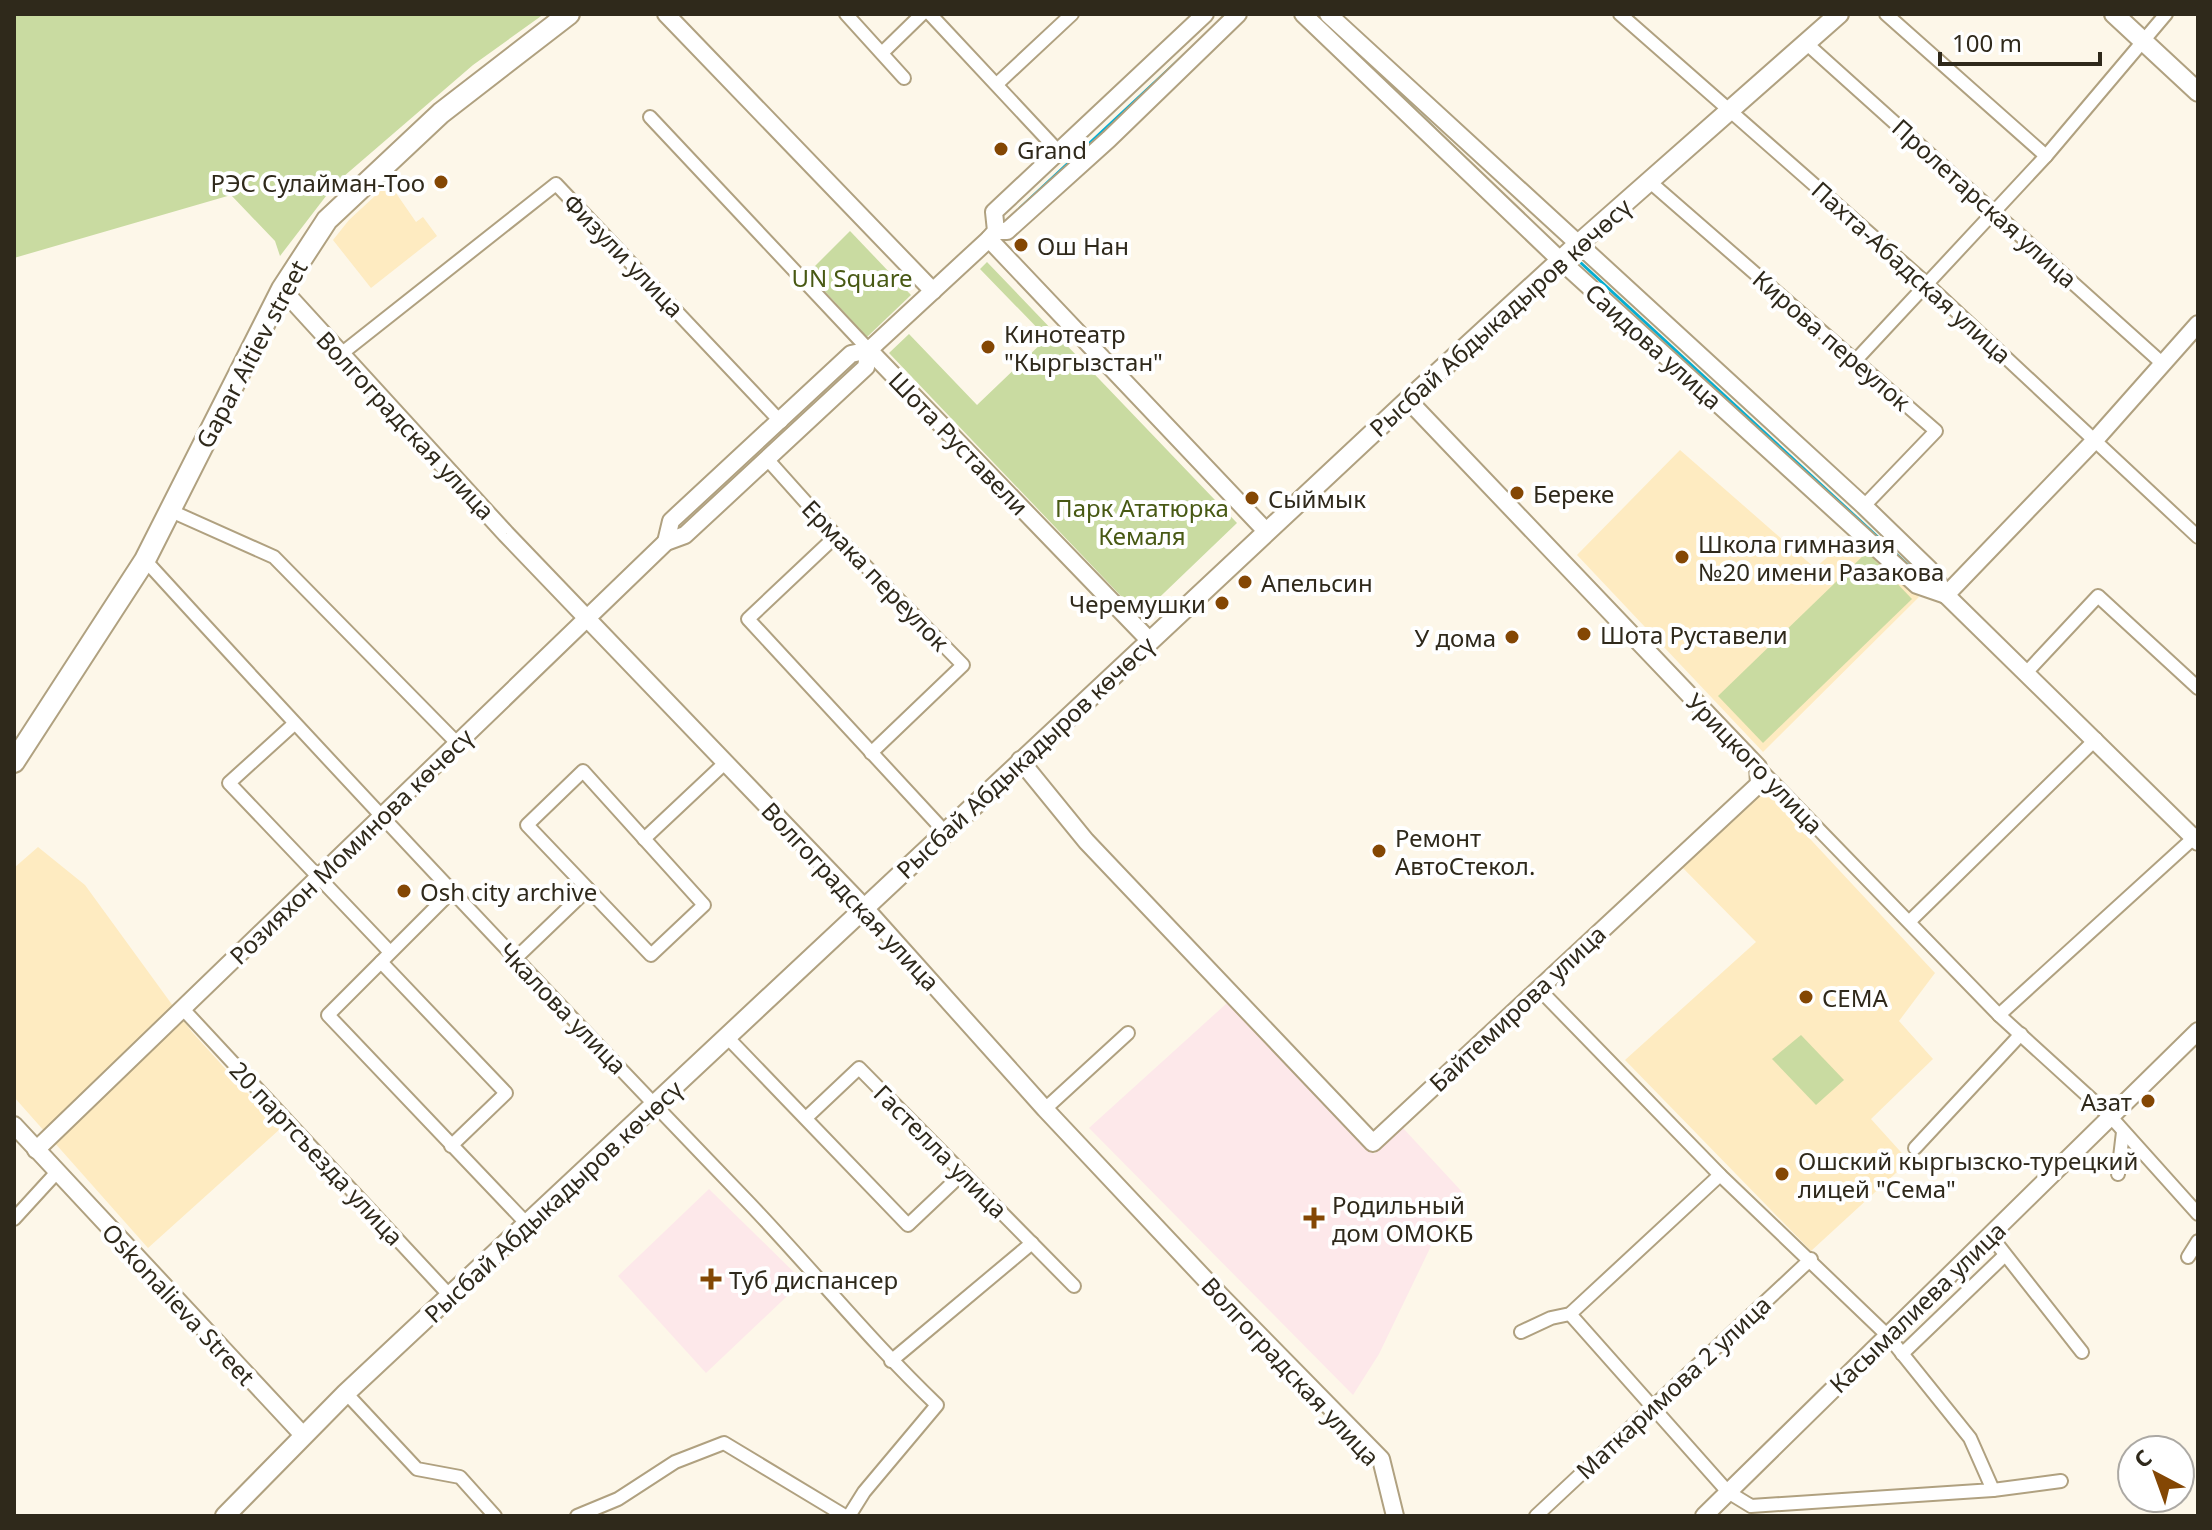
<svg xmlns="http://www.w3.org/2000/svg" width="2212" height="1530" viewBox="0 0 2212 1530" font-family="'Noto Sans',sans-serif">
<rect width="100%" height="100%" fill="#fdf7e9"/>
<g fill="#feebc1">
<path d="M389,183L416,222L423,217L437,236L371,288L333,240L349,220Z"/>
<path d="M1680,450L1815,568L1840,546L1852,553L1865,541L1919,597L1763,752L1577,555Z"/>
<path d="M1759,784L1935,973L1899,1021L1933,1059L1871,1119L1909,1161L1811,1251L1625,1060L1756,942L1676,861Z"/>
<path d="M38,847L85,885L192,1032L280,1129L148,1248L14,1097V868Z"/>
</g>
<g fill="#fde8ea">
<path d="M1227,1003L1374,1154L1403,1128L1464,1194L1433,1242L1379,1354L1353,1395L1089,1128Z"/>
<path d="M709,1189L803,1281L706,1373L618,1276Z"/>
</g>
<g fill="#c9dba1">
<path d="M14,14H544L473,65L336,183L280,256L275,241L231,195L14,258Z"/>
<path d="M850,231L911,295L867,337L808,273Z"/>
<path d="M987,262L1237,523L1140,616L889,353L909,334L977,405L1047,338L980,269Z"/>
<path d="M1867,552L1912,599L1763,743L1718,696Z"/>
<path d="M1801,1035L1844,1080L1816,1105L1772,1059Z"/>
</g>
<g fill="none" stroke-linecap="round" stroke-linejoin="round">
<g stroke="#05aed3" stroke-width="3">
<path d="M1334,31L1469,162"/>
<path d="M1020,208L1184,55"/>
<path d="M1581,263L1921,577"/>
</g>
<defs>
<g id="minor">
<path d="M846,14L904,78"/>
<path d="M930,14L1059,152"/>
<path d="M1620,14L1927,284L2198,537"/>
<path d="M1886,14L2046,156"/>
<path d="M1806,43L2163,364"/>
<path d="M882,53L922,14"/>
<path d="M997,84L1072,14"/>
<path d="M650,117L869,350"/>
<path d="M1649,181L1936,431L1864,506"/>
<path d="M341,354L556,184L781,422"/>
<path d="M1855,361L2046,156L2166,14"/>
<path d="M768,460L836,536L963,665L871,753"/>
<path d="M171,511L274,557L457,743"/>
<path d="M836,536L748,619L945,832"/>
<path d="M145,560C343,777 544,990 748,1202C812,1269 870,1341 937,1405L864,1492L849,1516"/>
<path d="M2026,673L2098,596L2198,688"/>
<path d="M294,724L229,783L388,950"/>
<path d="M1758,767L1999,1015L2111,1117L2198,1214"/>
<path d="M583,771L704,905L651,955L527,825Z"/>
<path d="M644,839L726,762"/>
<path d="M452,891L328,1015L528,1225"/>
<path d="M1910,921L2096,739"/>
<path d="M516,958L588,889"/>
<path d="M381,962L506,1093L451,1146"/>
<path d="M1538,988L1720,1175L1888,1336L1970,1438L1993,1490L1751,1506L1728,1492L1570,1314"/>
<path d="M183,1009L451,1297"/>
<path d="M1999,1015L2198,834"/>
<path d="M727,1037L908,1225L963,1173"/>
<path d="M1045,1109L1128,1033"/>
<path d="M806,1118L859,1068L1074,1286"/>
<path d="M1915,1148L2021,1034"/>
<path d="M2118,1174L2123,1132"/>
<path d="M14,1219L57,1172"/>
<path d="M1990,1235L2082,1352"/>
<path d="M2188,1257L2198,1241"/>
<path d="M1521,1332L1551,1318L1570,1314L1720,1175"/>
<path d="M1902,1354L2005,1255"/>
<path d="M891,1361L1032,1243"/>
<path d="M346,1393L417,1469L460,1477L495,1516"/>
<path d="M1993,1490L2061,1481"/>
<path d="M577,1516L618,1499L675,1462L724,1443L845,1516"/>
<path d="M1536,1516L1811,1259"/>
</g>
<g id="tertiary">
<path d="M666,14L933,291"/>
<path d="M1303,14L1560,260L1917,585L1946,595"/>
<path d="M1328,14L1864,506L1929,569L1946,595L2198,842"/>
<path d="M996,231H1007L1109,139L1238,14"/>
<path d="M989,239L1266,531"/>
<path d="M282,289L506,534L865,908L1045,1109L1220,1295L1381,1459L1395,1516"/>
<path d="M869,350L1149,640"/>
<path d="M666,542L671,521L851,354L869,350L989,239L996,231L994,212L1205,14"/>
<path d="M1946,595L2096,439L2198,324"/>
<path d="M1020,760L1086,841L1373,1143L1759,784L1758,767L1408,400"/>
<path d="M14,1125L303,1435"/>
<path d="M36,1150L666,542L685,535L866,367L869,350"/>
<path d="M1704,1516L2198,1031"/>
</g>
<g id="secondary">
<path d="M2114,14L2198,92"/>
<path d="M225,1516L346,1393L1408,400L1577,245L1839,14"/>
</g>
<path id="primary" d="M14,762L145,560L282,289L327,220L441,113L569,14"/>
</defs>
<use href="#minor" stroke="#b0a180" stroke-width="16"/>
<use href="#tertiary" stroke="#b0a180" stroke-width="20"/>
<use href="#secondary" stroke="#b0a180" stroke-width="22"/>
<use href="#primary" stroke="#b0a180" stroke-width="24"/>
<use href="#minor" stroke="#fff" stroke-width="12"/>
<use href="#tertiary" stroke="#fff" stroke-width="16"/>
<use href="#secondary" stroke="#fff" stroke-width="18"/>
<use href="#primary" stroke="#fff" stroke-width="20"/>
</g>
<g fill="#844704" stroke="#fff" stroke-width="3">
<circle cx="1001" cy="149" r="8"/>
<circle cx="441" cy="182" r="8"/>
<circle cx="1021" cy="245" r="8"/>
<circle cx="988" cy="347" r="8"/>
<circle cx="1517" cy="493" r="8"/>
<circle cx="1252" cy="498" r="8"/>
<circle cx="1682" cy="557" r="8"/>
<circle cx="1245" cy="582" r="8"/>
<circle cx="1222" cy="603" r="8"/>
<circle cx="1584" cy="634" r="8"/>
<circle cx="1512" cy="637" r="8"/>
<circle cx="1379" cy="851" r="8"/>
<circle cx="404" cy="891" r="8"/>
<circle cx="1806" cy="997" r="8"/>
<circle cx="2148" cy="1101" r="8"/>
<circle cx="1782" cy="1174" r="8"/>
<path d="M1310 1206h8v8h8v8h-8v8h-8v-8h-8v-8h8z"/>
<path d="M707 1267h8v8h8v8h-8v8h-8v-8h-8v-8h8z"/>
</g>
<g text-anchor="middle" dominant-baseline="central" stroke-width="8" stroke-linejoin="round" paint-order="stroke">
<g font-size="24" fill="#2f291b" stroke="#fff" text-anchor="start">
<text x="1017" y="149">Grand</text>
<text x="425" y="182" text-anchor="end">РЭС Сулайман-Тоо</text>
<text x="1037" y="245">Ош Нан</text>
<text x="1004" y="333">Кинотеатр<tspan x="1004" dy="28">"Кыргызстан"</tspan></text>
<text x="1533" y="493">Береке</text>
<text x="1268" y="498">Сыймык</text>
<text x="1698" y="543">Школа гимназия<tspan x="1698" dy="28">№20 имени Разакова</tspan></text>
<text x="1261" y="582">Апельсин</text>
<text x="1206" y="603" text-anchor="end">Черемушки</text>
<text x="1600" y="634">Шота Руставели</text>
<text x="1496" y="637" text-anchor="end">У дома</text>
<text x="1395" y="837">Ремонт<tspan x="1395" dy="28">АвтоСтекол.</tspan></text>
<text x="420" y="891">Osh city archive</text>
<text x="1822" y="997">СЕМА</text>
<text x="2132" y="1101" text-anchor="end">Азат</text>
<text x="1798" y="1160">Ошский кыргызско-турецкий<tspan x="1798" dy="28">лицей "Сема"</tspan></text>
<text x="1332" y="1204">Родильный<tspan x="1332" dy="28">дом ОМОКБ</tspan></text>
<text x="729" y="1279">Туб диспансер</text>
</g>
<g font-size="24" fill="#2f291b" stroke="#fff">
<text transform="translate(1985 203) rotate(42)">Пролетарская улица</text>
<text transform="translate(624 255) rotate(46)">Физули улица</text>
<text transform="translate(1912 272) rotate(42)">Пахта-Абадская улица</text>
<text transform="translate(1500 317) rotate(-42)">Рысбай Абдыкадыров көчөсү</text>
<text transform="translate(1832 340) rotate(41)">Кирова переулок</text>
<text transform="translate(1654 346) rotate(42)">Саидова улица</text>
<text transform="translate(251 354) rotate(-62)">Gapar Aitiev street</text>
<text transform="translate(406 425) rotate(47)">Волгоградская улица</text>
<text transform="translate(959 443) rotate(46)">Шота Руставели</text>
<text transform="translate(876 575) rotate(46)">Ермака переулок</text>
<text transform="translate(1025 757) rotate(-43)">Рысбай Абдыкадыров көчөсү</text>
<text transform="translate(1755 763) rotate(46)">Урицкого улица</text>
<text transform="translate(351 846) rotate(-44)">Розияхон Моминова көчөсү</text>
<text transform="translate(851 896) rotate(47)">Волгоградская улица</text>
<text transform="translate(563 1008) rotate(46)">Чкалова улица</text>
<text transform="translate(1517 1008) rotate(-43)">Байтемирова улица</text>
<text transform="translate(941 1151) rotate(45)">Гастелла улица</text>
<text transform="translate(317 1153) rotate(47)">20 партсъезда улица</text>
<text transform="translate(553 1201) rotate(-43)">Рысбай Абдыкадыров көчөсү</text>
<text transform="translate(179 1304) rotate(47)">Oskonalieva Street</text>
<text transform="translate(1917 1307) rotate(-44)">Касымалиева улица</text>
<text transform="translate(1291 1371) rotate(47)">Волгоградская улица</text>
<text transform="translate(1673 1387) rotate(-43)">Маткаримова 2 улица</text>
</g>
<g font-size="24" fill="#485914" stroke="#fff">
<text x="852" y="277">UN Square</text>
<text x="1142" y="507">Парк Ататюрка<tspan x="1142" dy="28">Кемаля</tspan></text>
</g>
</g>
<rect width="2212" height="1530" fill="none" stroke="#2f291b" stroke-width="32"/>
<g transform="translate(2156 1474) rotate(319)"><circle r="38" fill="#ffffff" stroke="#aca9a4" stroke-width="2"/>
<path d="M0-6L14 30L0 20L-14 30Z" fill="#844704"/>
<text y="-12" font-size="22" font-weight="bold" text-anchor="middle" fill="#2f291b">С</text>
</g>
<path d="M1940 52v12h160v-12" fill="none" stroke="#2f291b" stroke-width="4"/>
<text x="1952" y="52" font-size="24" fill="#2f291b" stroke="#ffffff" stroke-width="6" paint-order="stroke">100 m</text>
</svg>
